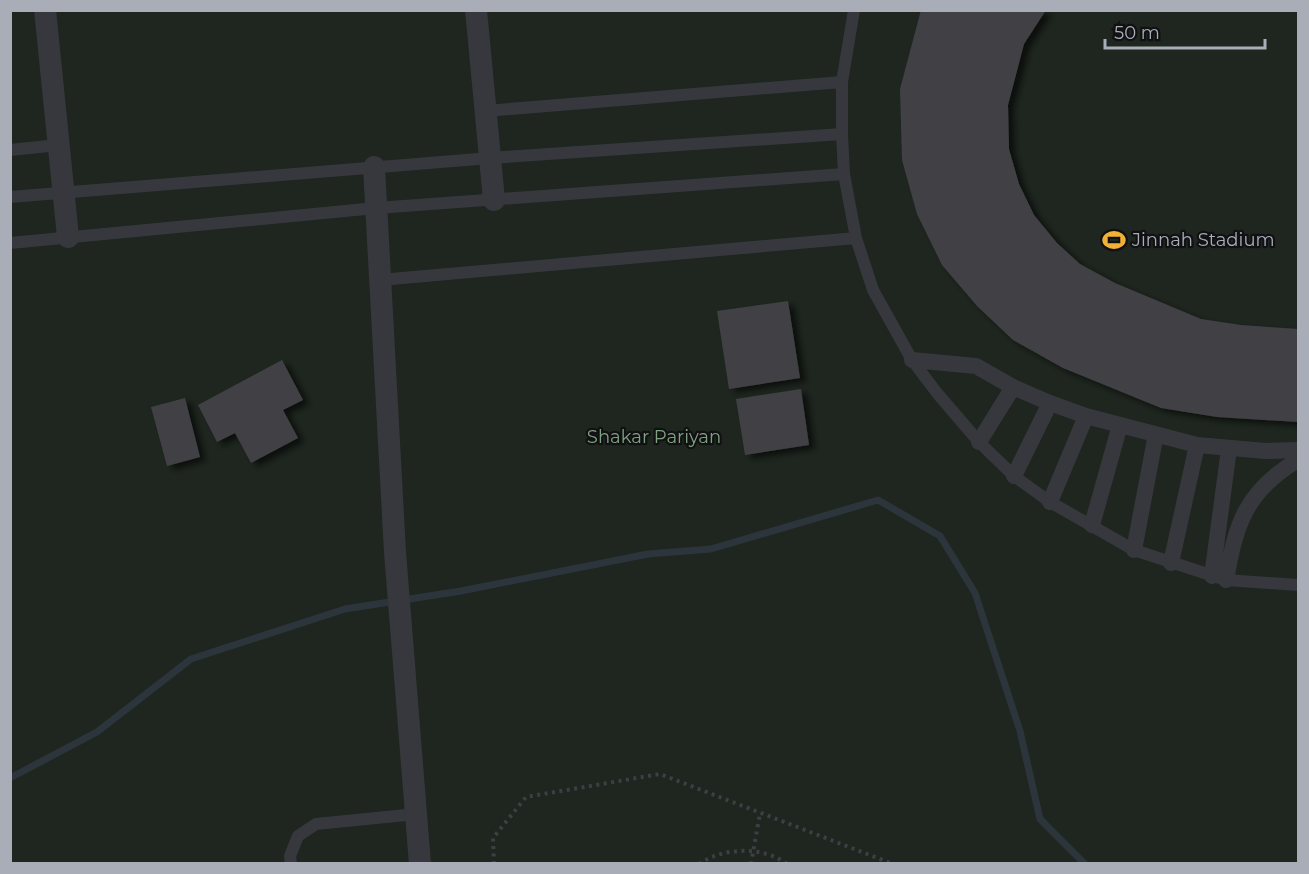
<svg xmlns="http://www.w3.org/2000/svg" width="1309" height="874" font-family="Montserrat,sans-serif">
  <defs>
    <filter id="shadow"><feDropShadow dx="6" dy="4" stdDeviation="3" flood-color="#0009"/></filter>
  </defs>
  <rect width="100%" height="100%" fill="#161618"/>
  <path fill="#1e261f" d="M10 11H1298V863H11Z"/>
  <g fill="none" stroke-linecap="round" stroke-linejoin="round">
    <path stroke="#2c353c" stroke-width="7" d="M10 778 97 732 191 659 345 609 461 591 648 554 711 549 878 500 940 536 975 593 1020 731 1040 819 1085 864"/>
  </g>
  <path fill="#404145" filter="url(#shadow)" d="M921 10H1046L1024 44 1008 105 1009 149 1019 184 1034 215 1057 243 1080 264 1115 283 1201 319 1241 325 1298 329V422L1217 417 1161 408 1063 368 1013 340 977 306 942 265 917 214 902 160 900 89Z
    M788 301 800 378 729 389 717 311Z
    M282 360 303 400 283 410 298 438 251 463 235 433 217 442 198 405Z
    M801 389 809 445 745 455 736 399Z
    M185 398 200 457 167 466 151 407Z"/>
  <g fill="none" stroke-linecap="round" stroke-linejoin="round">
    <path stroke="#3d3f44" stroke-width="4" stroke-dasharray="3 4.5" stroke-linecap="butt" d="M494 864 493 838 526 797 660 774 893 864
      M699 864C723 847 763 846 787 864
      M751 864 760 813"/>
    <path stroke="#37383d" stroke-width="12" d="M854 10 842 82V134L844 174 856 238 873 290 912 360 937 393 979 442 1014 476 1050 502 1134 550 1226 580 1298 585
      M485 111 842 82
      M10 150 58 145
      M10 197 490 158 842 134
      M10 243 376 208 844 174
      M380 280 856 238
      M291 864 290 856 298 836 316 824 416 814"/>
    <path stroke="#37383d" stroke-width="16" d="M912 360 976 366 1013 387 1050 403 1086 416 1197 445 1266 451 1298 450
      M979 442 1013 387
      M1014 476 1050 403
      M1050 502 1086 416
      M1092 525 1120 425
      M1134 550 1156 434
      M1171 563 1197 445
      M1212 576 1229 449
      M1226 580C1236 523 1246 491 1298 460"/>
    <path stroke="#37383d" stroke-width="22" d="M45 10 68 237
      M476 10 494 200
      M374 167 395 552 420 864"/>
  </g>
  <defs>
    <g id="stadium-bare" transform="scale(1.8)"><path d="M0-5a6.5 5 0 1 0 0 10a6.5 5 0 1 0 0-10ZM-3.5-1.8h7v3.6h-7Z" fill="#f2b134" stroke="#111113" stroke-width="2.5" paint-order="stroke"/></g>
  </defs>
  <g fill-rule="evenodd">
    <use href="#stadium-bare" x="1114" y="240"/>
  </g>
  <g text-anchor="middle" dominant-baseline="central" stroke-width="4.5" stroke-linejoin="round" paint-order="stroke">
    <g font-size="18" fill="#a8adb8" stroke="#111113" text-anchor="start">
      <text x="1132" y="240">Jinnah Stadium</text>
    </g>
    <g font-size="18" fill="#7fa381" stroke="#111113">
      <text x="654" y="437">Shakar Pariyan</text>
    </g>
  </g>
  <rect width="1309" height="874" fill="none" stroke="#a8adb8" stroke-width="24"/>
  <path d="M1105 39v9h160v-9" fill="none" stroke="#a8adb8" stroke-width="3"/>
  <text x="1114" y="39" font-size="18" fill="#a8adb8" stroke="#111113" stroke-width="4.5" paint-order="stroke">50 m</text>
</svg>
